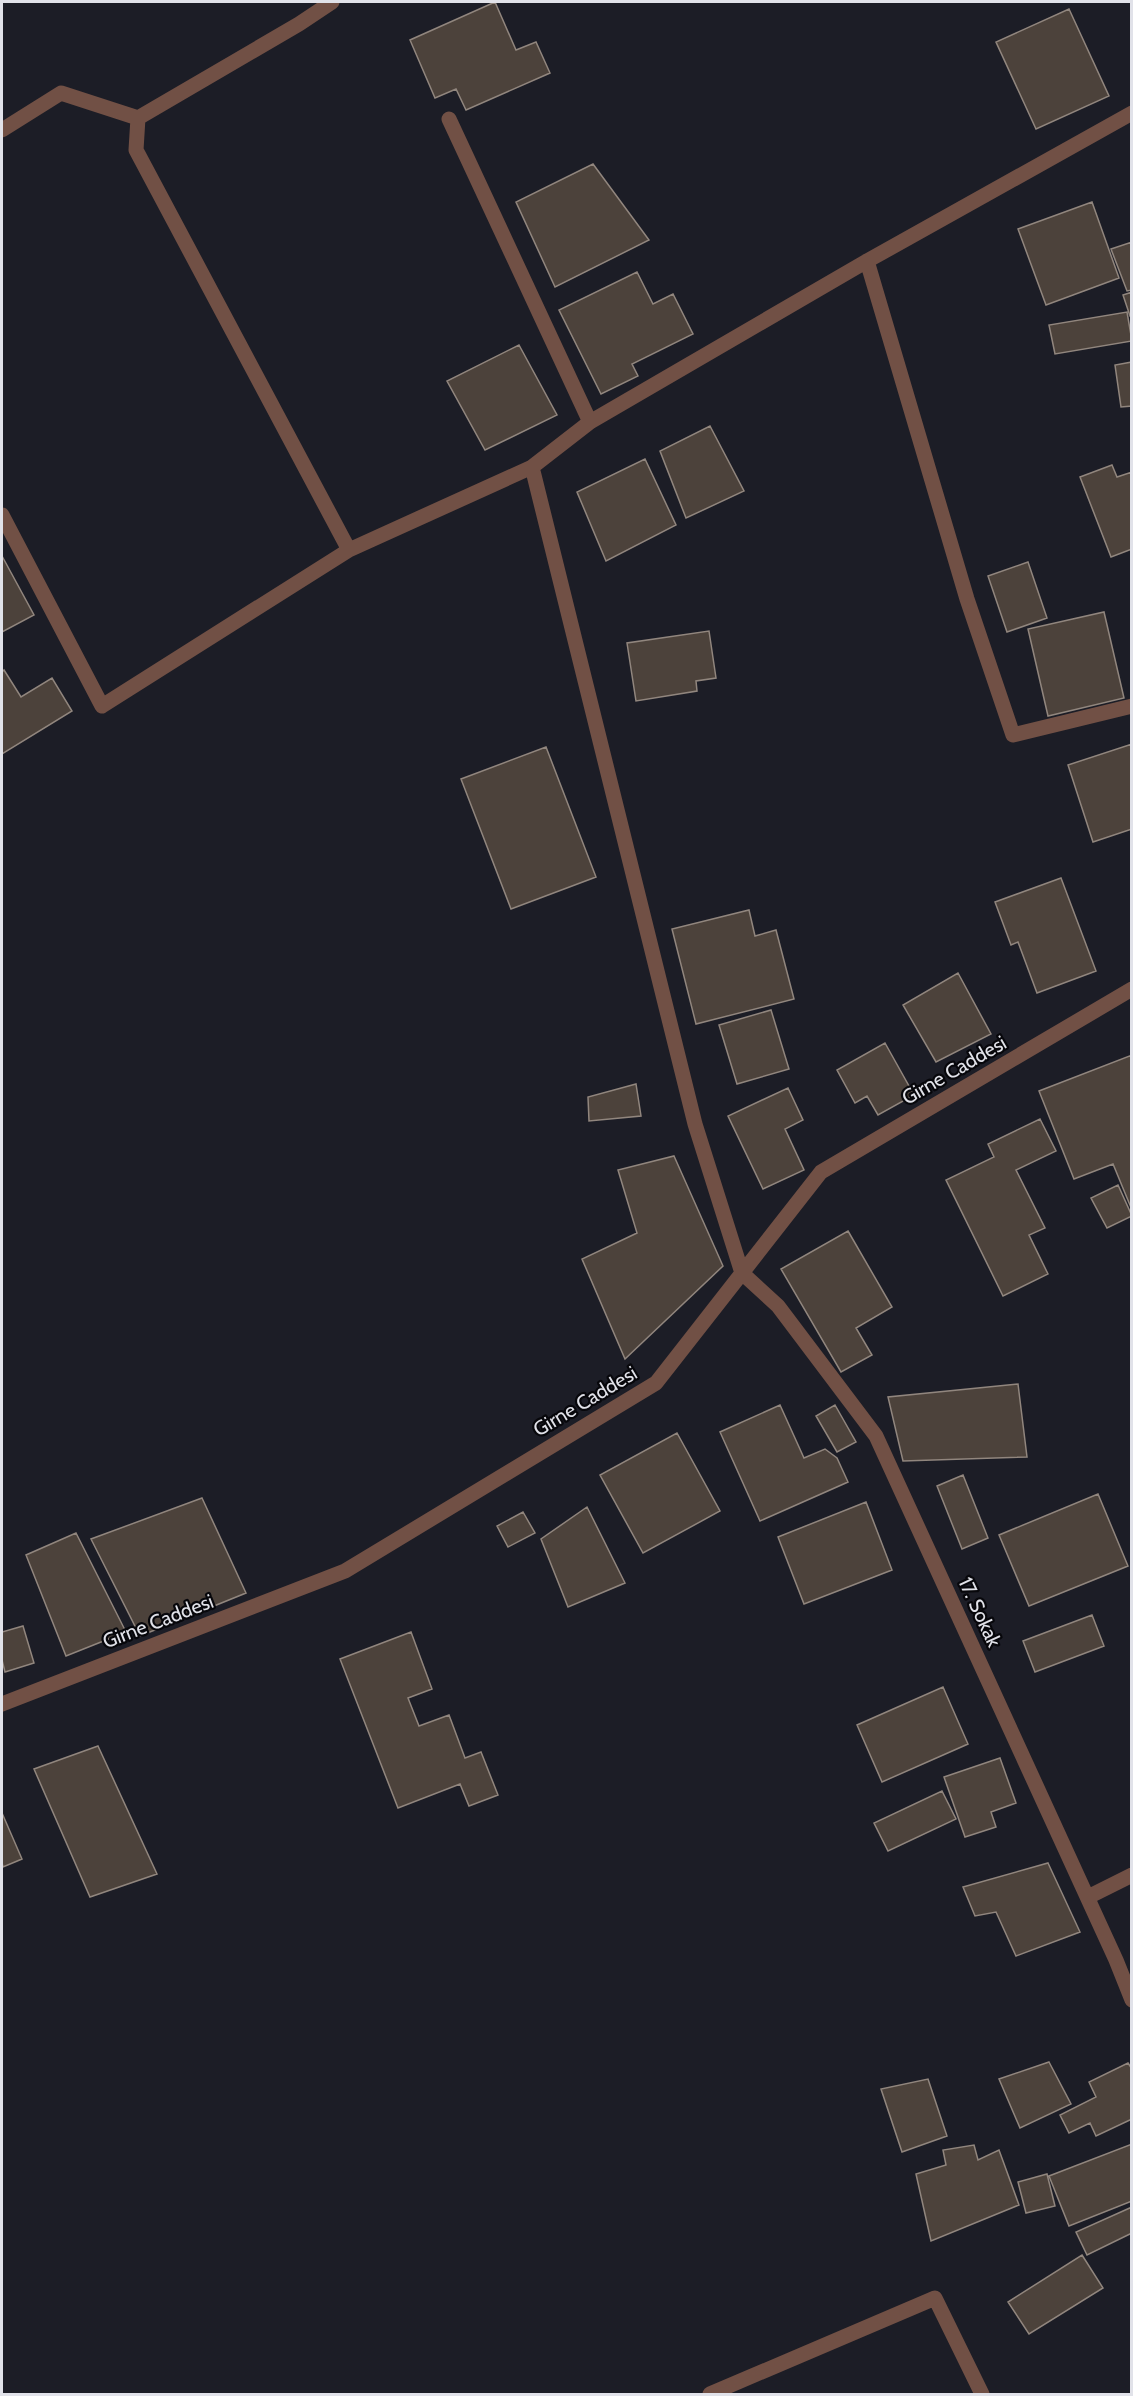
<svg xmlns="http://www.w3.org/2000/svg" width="1133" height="2396" font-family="Cabin,sans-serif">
  <rect width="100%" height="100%" fill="#1c1d26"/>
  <path fill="#4c423b" stroke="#91867e" stroke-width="1.5" d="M495 2 516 50 536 42 550 73 466 110 456 89 435 98 410 40Z
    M1069 9 1109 96 1036 129 996 42Z
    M593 164 649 240 555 287 516 202Z
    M1092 202 1119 278 1046 305 1018 229Z
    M1132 242V290L1127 291 1111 249Z
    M637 272 653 304 673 294 693 334 632 364 638 376 601 394 559 310Z
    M1132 292V315L1130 316 1123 295Z
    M1127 312 1132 341 1055 354 1049 325Z
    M519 345 557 415 485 450 447 381Z
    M1132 362V406L1121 407 1115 365Z
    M710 426 744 491 686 518 660 451Z
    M645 459 676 525 606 561 577 492Z
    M1112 465 1117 477 1132 472V549L1111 557 1080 477Z
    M2 556 34 615 2 632Z
    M1028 562 1047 618 1007 632 988 576Z
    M1104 612 1124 698 1048 716 1028 629Z
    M709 631 716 678 696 681 697 691 636 701 627 643Z
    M4 670 21 697 52 678 72 711 2 754V672Z
    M1132 744V829L1093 842 1068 765Z
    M546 747 596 877 511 909 461 779Z
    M1061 878 1096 971 1037 993 1018 942 1011 945 995 902Z
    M749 910 755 936 776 930 794 999 696 1024 672 929Z
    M958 973 991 1034 936 1062 903 1005Z
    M771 1010 789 1069 737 1084 719 1025Z
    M885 1043 914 1095 878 1115 867 1096 855 1103 837 1070Z
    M1132 1055V1210L1113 1164 1074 1179 1039 1091Z
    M636 1084 641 1116 589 1121 588 1097Z
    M788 1088 803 1120 785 1129 804 1170 763 1189 728 1116Z
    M1040 1119 1056 1151 1016 1170 1045 1228 1029 1235 1048 1274 1003 1296 946 1180 994 1157 988 1144Z
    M674 1156 723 1266 625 1359 582 1259 637 1233 618 1170Z
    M1118 1185 1132 1216 1107 1228 1091 1198Z
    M848 1231 892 1307 856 1328 872 1355 841 1372 781 1269Z
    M1018 1384 1027 1457 903 1461 888 1397Z
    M780 1405 804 1458 825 1449 837 1458 848 1482 760 1521 720 1432Z
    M835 1405 856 1442 837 1452 816 1416Z
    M677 1433 720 1511 643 1553 600 1475Z
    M963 1475 988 1538 962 1549 937 1486Z
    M1098 1494 1128 1566 1029 1606 999 1535Z
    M202 1498 246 1593 140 1636 91 1539Z
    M866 1502 892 1570 804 1604 778 1537Z
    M587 1507 625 1583 568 1607 541 1539Z
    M523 1512 535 1533 508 1547 497 1526Z
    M76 1533 126 1632 66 1656 26 1555Z
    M1092 1615 1104 1646 1035 1672 1023 1641Z
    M23 1626 34 1663 5 1672 2 1660V1632Z
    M411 1632 432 1689 408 1698 419 1726 449 1715 465 1758 481 1752 498 1795 469 1806 460 1784 398 1808 340 1659Z
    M943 1687 968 1744 882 1782 857 1725Z
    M98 1746 157 1874 90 1897 34 1769Z
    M1000 1758 1016 1803 991 1812 996 1827 965 1837 944 1777Z
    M942 1791 956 1819 888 1851 874 1823Z
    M2 1813 22 1859 3 1867 2 1863Z
    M1048 1863 1080 1932 1016 1956 996 1912 975 1916 963 1887Z
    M1049 2062 1071 2104 1020 2128 999 2079Z
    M1128 2063 1132 2069V2119L1096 2136 1090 2123 1069 2133 1060 2115 1096 2097 1089 2082Z
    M928 2079 947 2136 902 2152 881 2089Z
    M1132 2144V2201L1069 2226 1049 2176Z
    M974 2145 978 2160 999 2150 1019 2205 931 2241 916 2174 946 2165 943 2150Z
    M1047 2174 1055 2206 1026 2213 1018 2182Z
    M1132 2207V2233L1087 2255 1076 2232Z
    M1082 2255 1103 2288 1029 2334 1008 2302Z"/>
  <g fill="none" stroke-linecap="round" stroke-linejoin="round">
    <path stroke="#715045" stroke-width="15" d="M1132 113 867 261 590 422 532 467 695 1124 742 1273 778 1306 876 1436 1116 1960 1132 2000
      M138 118 136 150 349 550
      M449 119 590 422
      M2 130 61 93 138 118 299 24 332 2
      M867 261 967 599 1013 735 1132 706
      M2 515 102 706 349 550 532 467
      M2 1704 345 1571 656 1383 821 1172 1132 989
      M1088 1897 1132 1875
      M710 2394 935 2298 982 2394"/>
  </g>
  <g text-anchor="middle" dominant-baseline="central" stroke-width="4.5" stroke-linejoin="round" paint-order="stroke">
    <g font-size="20" fill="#e1e2e9" stroke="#07070b">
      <text transform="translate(954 1070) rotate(-30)">Girne Caddesi</text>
      <text transform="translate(585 1401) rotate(-31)">Girne Caddesi</text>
      <text transform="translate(980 1612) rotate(65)">17. Sokak</text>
      <text transform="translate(158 1621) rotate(-21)">Girne Caddesi</text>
    </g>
  </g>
  <rect width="1133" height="2396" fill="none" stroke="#e1e2e9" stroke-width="6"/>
</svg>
